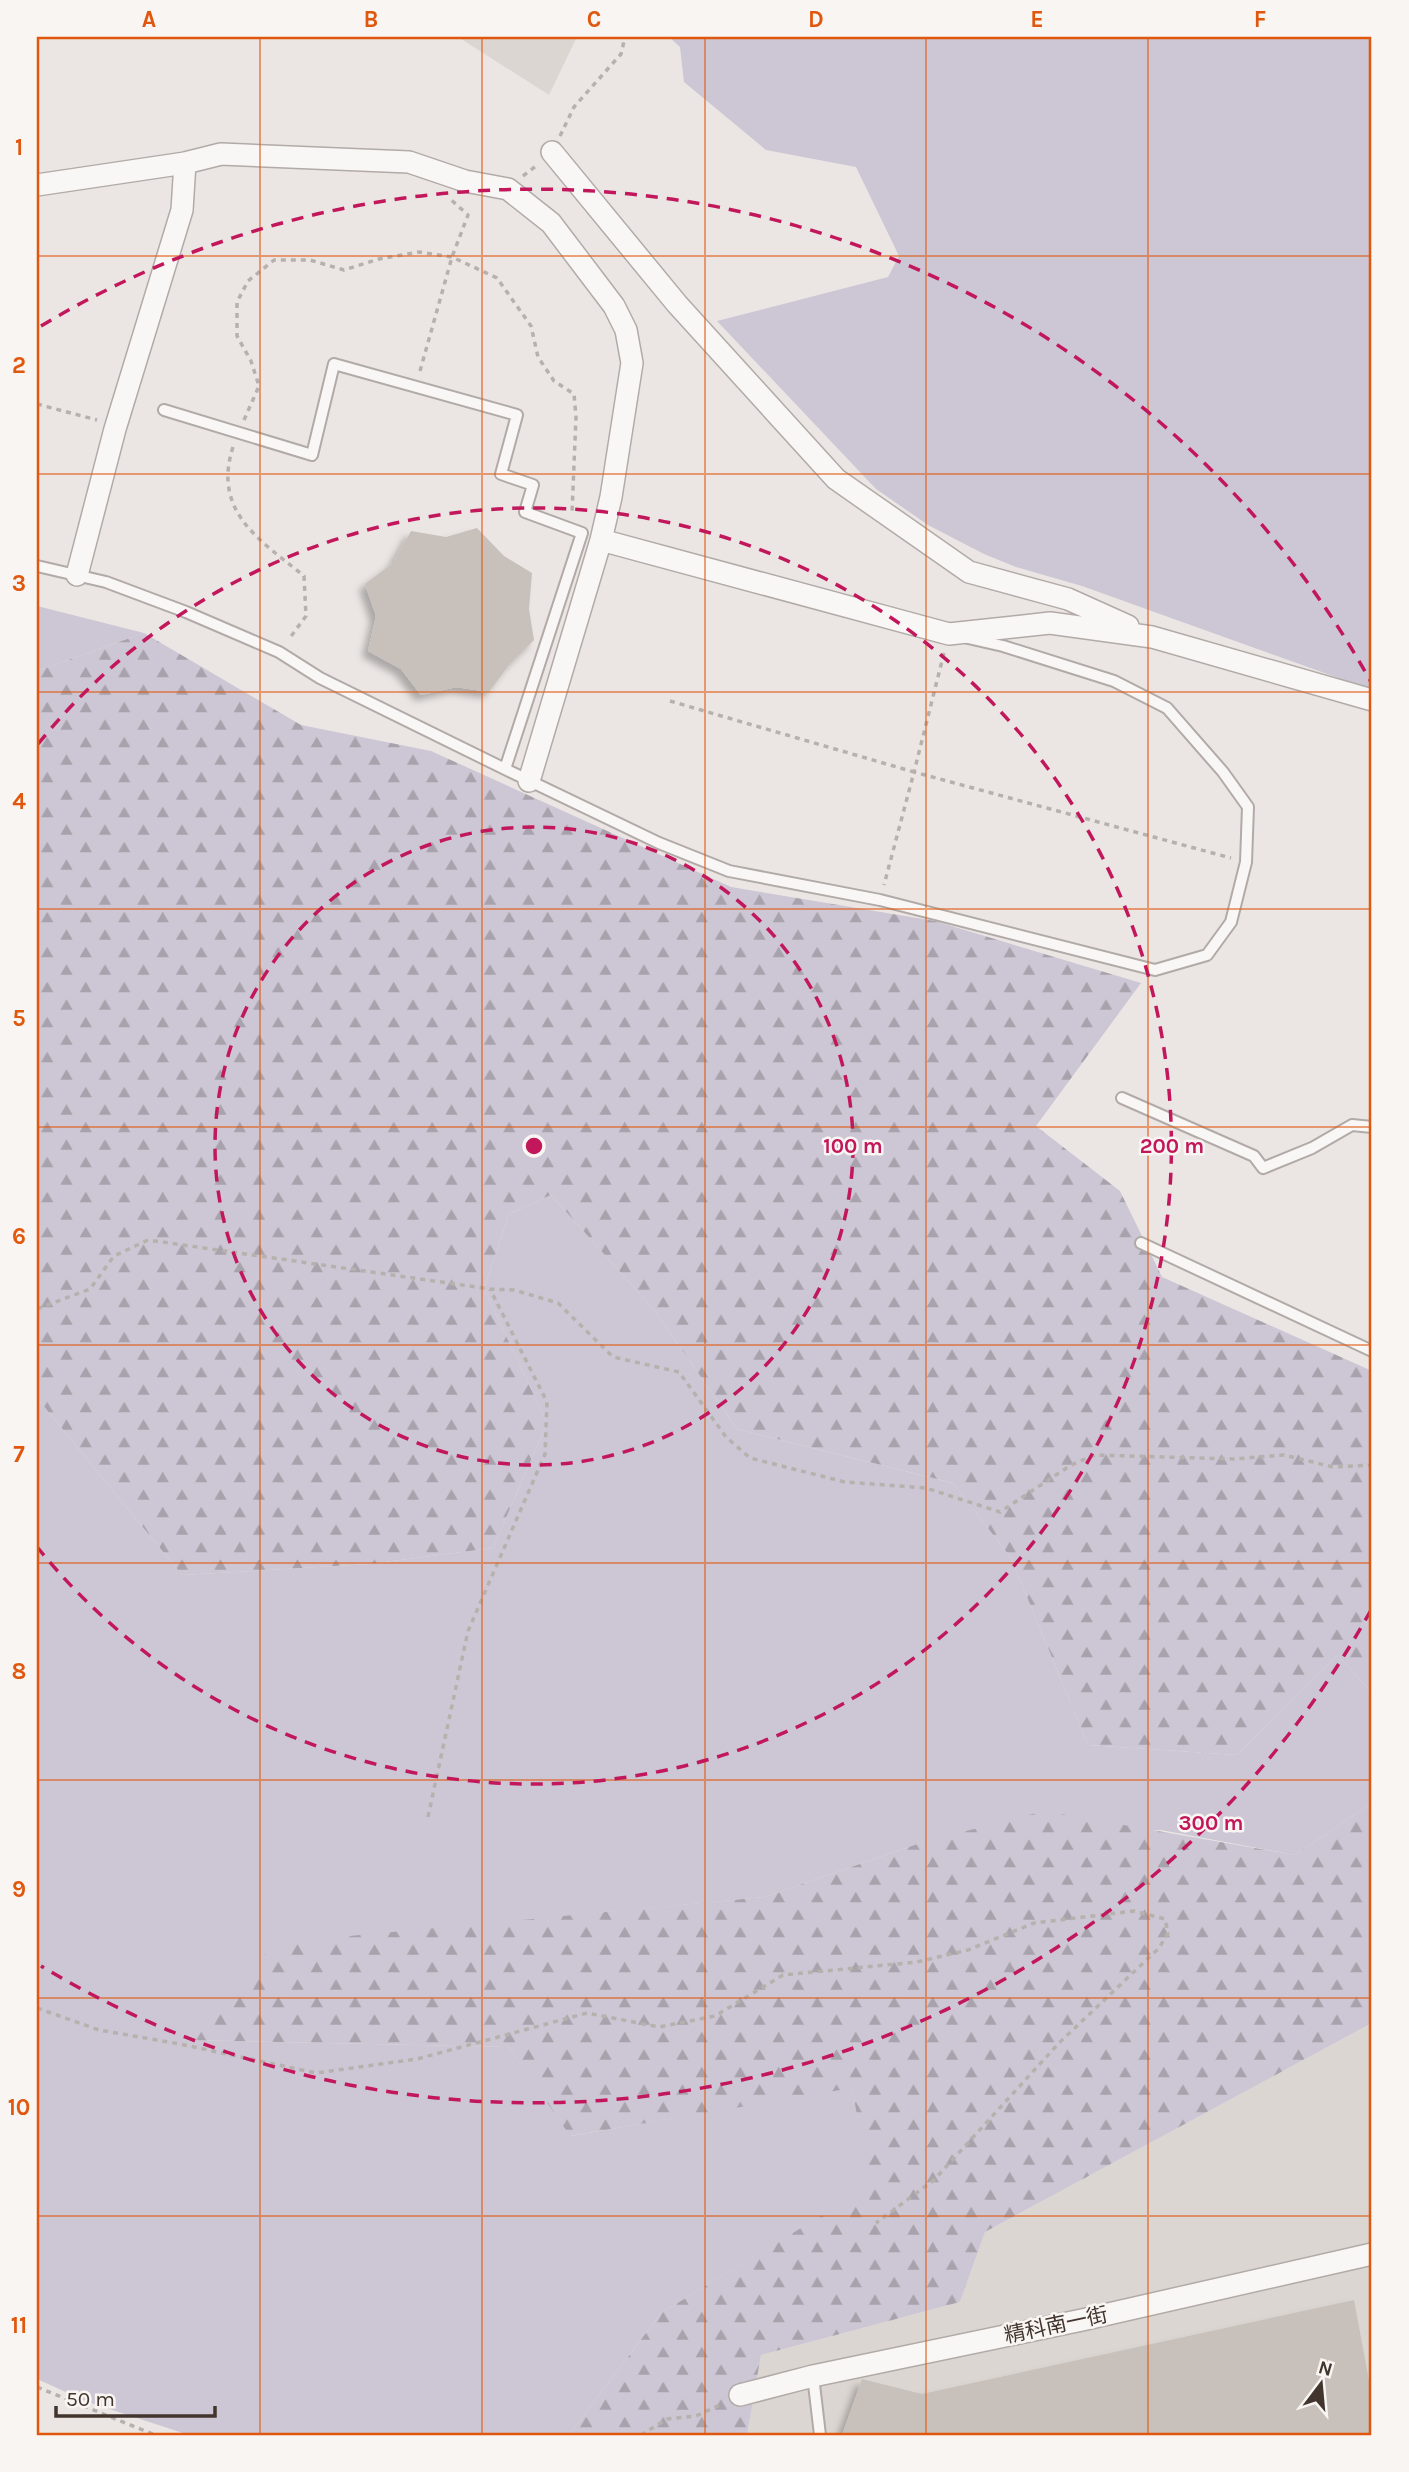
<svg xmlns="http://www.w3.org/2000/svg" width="1409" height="2472" font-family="Karla,'Noto Sans TC',sans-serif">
  <defs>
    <pattern id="forest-firs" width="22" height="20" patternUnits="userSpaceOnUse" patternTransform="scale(1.75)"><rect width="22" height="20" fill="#cdc6d4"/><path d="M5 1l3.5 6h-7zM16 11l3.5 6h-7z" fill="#a8a2ac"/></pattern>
    <filter id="shadow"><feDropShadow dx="-6" dy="6" stdDeviation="3.5" flood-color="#0004"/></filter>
  </defs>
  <rect width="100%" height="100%" fill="#ebe6e4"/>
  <path fill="#dcd6d2" d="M458 37H577L549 95Z
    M1372 2023V2435H747L761 2355 960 2302 985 2232Z"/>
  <path fill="#cdc6d4" d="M669 37H1372V690L1082 586 1016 567 984 554 928 525 876 489 717 321 888 277 899 256 856 167 766 150 684 82 680 47Z
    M37 606 144 633 37 671Z
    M551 1195 655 1311 737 1429 953 1483 1011 1558 1088 1745 1237 1755 1338 1655 1372 1693V1803L1295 1855 1161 1830 923 1842 765 1897 275 1944 187 2040 509 2047 571 2136 852 2087 871 2186 661 2313 569 2435H189L88 2402 37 2379V1398L182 1575 369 1564 493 1548 547 1423 484 1289 509 1214Z"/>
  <path fill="url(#forest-firs)" d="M144 633 301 725 431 751 731 887 935 921 1141 983 1036 1126 1120 1191 1162 1277 1372 1371V1693L1338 1655 1237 1755 1088 1745 1011 1558 953 1483 737 1429 655 1311 551 1195 509 1214 484 1289 547 1423 493 1548 369 1564 182 1575 37 1398V671Z
    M1372 1803V2023L985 2232 960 2302 761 2355 747 2435H569L661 2313 870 2186 852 2088 570 2136 509 2047 186 2040 275 1943 765 1897 923 1842 1044 1811 1295 1855Z"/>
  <path fill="#c7c0bb" filter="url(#shadow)" d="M477 528 504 556 532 573 529 609 534 640 509 665 489 692 456 687 421 695 401 669 368 651 376 616 365 584 393 563 411 531 446 537Z
    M1354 2300 1372 2397V2435H842L862 2379 922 2394Z"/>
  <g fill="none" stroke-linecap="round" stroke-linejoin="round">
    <g stroke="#b2aaa6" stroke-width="14">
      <path id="service" d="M164 410 312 455 334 364 517 415 501 474 533 485 525 512 582 533 505 769
        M37 566 106 582 186 612 279 652 320 678 505 769 659 843 729 871 880 900 1155 970 1207 955 1231 922 1246 862 1248 807 1223 772 1167 708 1114 681 1003 646 968 638
        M1122 1098 1254 1156 1263 1168 1312 1148 1352 1125 1372 1127
        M1141 1243 1372 1351
        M813 2376 820 2435"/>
    </g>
    <g stroke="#b2aaa6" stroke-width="24">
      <path id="minor" d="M552 152 677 304 836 479 969 572 1068 599 1128 626
        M37 185 185 163 221 154 409 162 465 181 508 189 551 223 614 306 626 330 632 363 611 497 601 540 529 781
        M601 540 949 634 1050 623 1152 637 1372 700
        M77 575 115 429 182 210 185 163
        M740 2395 813 2376 1082 2320 1372 2254"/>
    </g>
    <path stroke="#b7b1ae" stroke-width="3.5" stroke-dasharray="5 5" stroke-linecap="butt" d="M560 136 574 107 621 54 625 37
      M523 176 536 166
      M420 371 452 257 468 215 449 198
      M37 404 97 420
      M244 420 259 386 251 361 237 336V302L248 281 274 260H310L344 270 379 259 419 252 452 257 497 278 531 326 538 357 554 381 574 394 576 417 572 513
      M233 447C212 512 260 540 304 576L306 616 289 639
      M944 653 914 772 1231 858
      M670 701 914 772 884 885
      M37 1309 90 1289 114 1256 148 1240 490 1289 514 1290 558 1303 613 1357 679 1372 726 1437 750 1458 845 1482 926 1488 1000 1512 1071 1465 1095 1455 1234 1459 1284 1455 1333 1467 1372 1465
      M428 1817 468 1631 545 1454 547 1402 490 1289
      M37 2008 99 2030 180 2044 316 2073 417 2059 587 2013 659 2027 715 2016 783 1975 917 1962 968 1950 1034 1923 1134 1911 1165 1919 1168 1933 1159 1948 1059 2043 934 2180 876 2223
      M37 2387 155 2435
      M641 2435 667 2419 696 2416 722 2404"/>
    <use href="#service" stroke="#f9f7f6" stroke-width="10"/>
    <use href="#minor" stroke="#f9f7f6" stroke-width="21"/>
  </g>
  <path fill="none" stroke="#e0570e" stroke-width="2" stroke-opacity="0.55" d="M260 37V2435M482 37V2435M705 37V2435M926 37V2435M1148 37V2435M37 256H1372M37 474H1372M37 692H1372M37 909H1372M37 1127H1372M37 1345H1372M37 1563H1372M37 1780H1372M37 1998H1372M37 2216H1372"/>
  <g fill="none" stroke="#c2185b" stroke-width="3.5" stroke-dasharray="12 9">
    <circle cx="534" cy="1146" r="319"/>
    <path d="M38 744A638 638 0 1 1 38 1548"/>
    <path d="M1371 1610A957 957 0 0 1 41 1966M41 326A957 957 0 0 1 1371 682"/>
  </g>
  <g text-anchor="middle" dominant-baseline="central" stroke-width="5" stroke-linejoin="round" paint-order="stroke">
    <g font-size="21" fill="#42352d" stroke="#f8f5f3">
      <text transform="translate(1056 2325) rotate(-12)">精科南一街</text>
    </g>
  </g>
  <circle cx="534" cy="1146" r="10" fill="#c2185b" stroke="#f8f5f3" stroke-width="3.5"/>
  <g font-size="21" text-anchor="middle" font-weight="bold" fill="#c2185b" stroke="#f8f5f3" stroke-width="5" stroke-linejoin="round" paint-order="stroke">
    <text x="853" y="1153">100 m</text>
    <text x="1172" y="1153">200 m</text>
    <text x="1211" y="1830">300 m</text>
  </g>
  <rect width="1409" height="2472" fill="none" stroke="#f8f5f3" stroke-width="77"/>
  <g transform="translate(1321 2384) rotate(16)" stroke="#f8f5f3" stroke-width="5" paint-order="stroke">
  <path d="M0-5L12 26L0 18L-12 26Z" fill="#42352d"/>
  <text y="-10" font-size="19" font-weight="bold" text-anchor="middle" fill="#42352d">N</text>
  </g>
  <path d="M56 2406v10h159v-10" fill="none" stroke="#42352d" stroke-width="3.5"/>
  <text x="66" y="2406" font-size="21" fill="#42352d" stroke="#f8f5f3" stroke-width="5" paint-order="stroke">50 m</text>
  <rect x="38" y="38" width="1332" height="2396" fill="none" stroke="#e0570e" stroke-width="2.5"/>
  <g font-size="23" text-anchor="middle" font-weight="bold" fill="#e0570e">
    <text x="149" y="27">A</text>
    <text x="371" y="27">B</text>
    <text x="594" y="27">C</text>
    <text x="816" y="27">D</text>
    <text x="1037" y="27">E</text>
    <text x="1260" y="27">F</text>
    <text x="19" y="155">1</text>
    <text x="19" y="373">2</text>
    <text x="19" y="591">3</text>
    <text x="19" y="809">4</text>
    <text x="19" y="1026">5</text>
    <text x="19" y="1244">6</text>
    <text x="19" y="1462">7</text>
    <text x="19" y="1679">8</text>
    <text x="19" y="1897">9</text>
    <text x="19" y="2115">10</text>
    <text x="19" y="2333">11</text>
  </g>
</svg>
